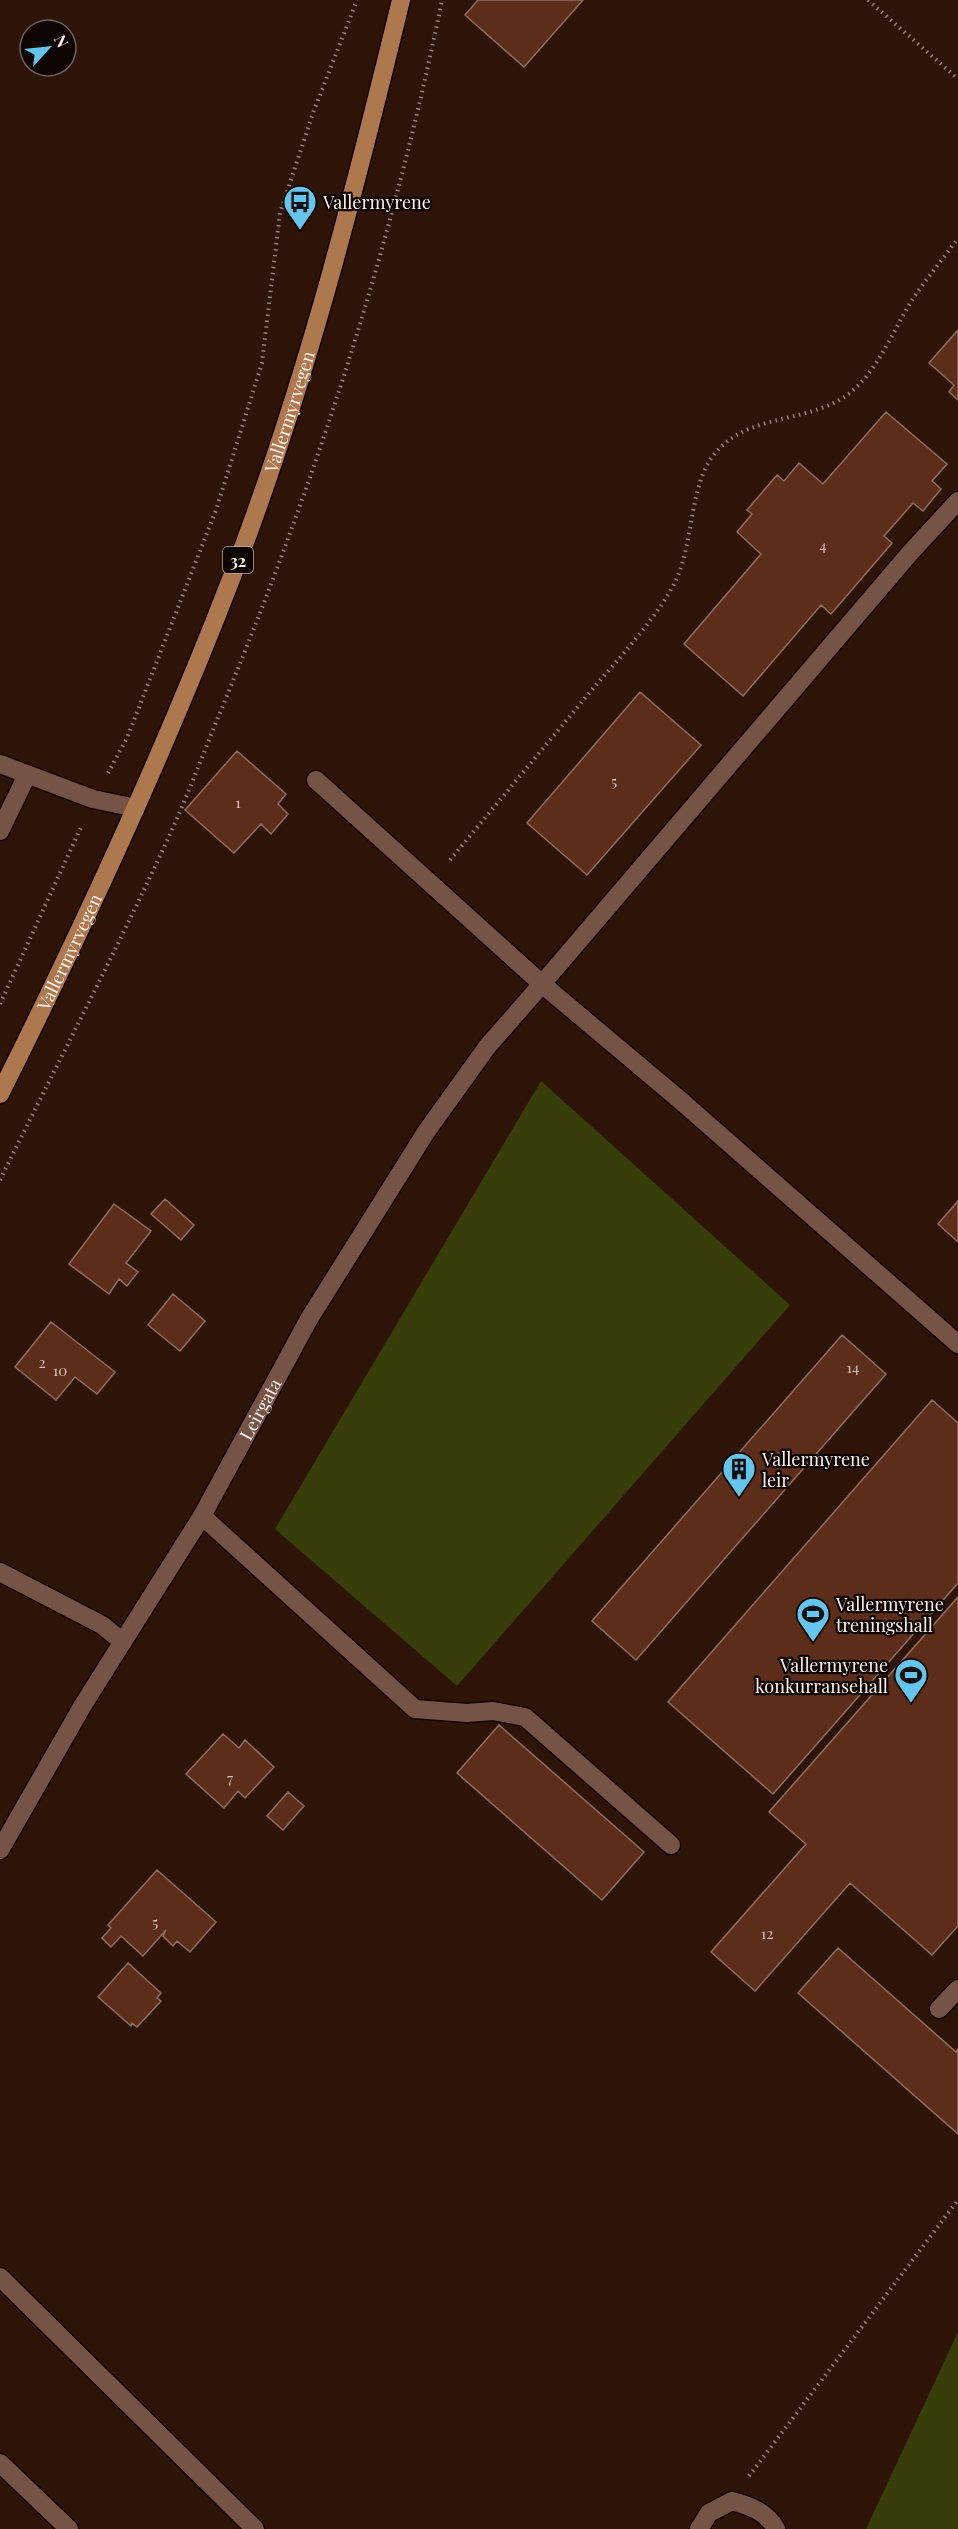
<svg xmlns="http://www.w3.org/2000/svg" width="958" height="2529" font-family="'Playfair Display',serif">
  <rect width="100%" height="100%" fill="#2e1307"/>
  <path fill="#373e09" d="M541 1081 790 1305 457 1686 275 1529Z
    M958 2332V2529H866Z"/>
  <path fill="#5c2d18" stroke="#906e5f" stroke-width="1.5" d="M478 0H583L524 67 465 15Z
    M958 330V400L949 392 954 385 929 363Z
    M886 412 947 464 932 481 941 489 923 511 913 503 884 536 892 543 831 614 821 605 743 696 684 644 761 554 737 532 752 514 747 510 777 475 784 481 799 463 823 484Z
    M640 692 701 745 587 875 527 823Z
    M237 751 286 794 278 804 288 814 271 834 261 824 234 853 185 810Z
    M165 1199 194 1225 181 1240 151 1214Z
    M958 1201V1242L938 1224Z
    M114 1204 151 1231 126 1263 138 1272 127 1286 119 1279 109 1294 69 1264Z
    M173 1294 205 1321 180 1351 148 1325Z
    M51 1322 115 1372 97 1394 75 1377 56 1400 15 1367Z
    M842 1335 886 1374 636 1660 592 1621Z
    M932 1400 958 1423V1583L773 1794 668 1702Z
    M958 1597V1926L932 1955 850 1883 755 1991 711 1952 806 1844 769 1812Z
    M499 1725 644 1852 602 1900 457 1773Z
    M223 1734 239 1748 245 1740 274 1767 245 1798 238 1791 224 1808 186 1774Z
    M288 1792 304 1806 283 1830 267 1816Z
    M157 1870 216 1922 190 1952 177 1941 173 1946 163 1936 166 1930 143 1956 121 1936 111 1947 102 1938 111 1928 108 1925Z
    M838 1948 956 2052 958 2049V2134L798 1993Z
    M128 1963 161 1993 157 1998 161 2001 137 2027 132 2023 131 2026 98 1997Z"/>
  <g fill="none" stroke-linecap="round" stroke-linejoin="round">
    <g stroke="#150100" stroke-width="21">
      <path id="service" d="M0 764 93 799 136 808
        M316 780 542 984 680 1100 958 1344
        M0 831 27 775
        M542 984 910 553 958 501
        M202 1516 415 1709 467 1713 493 1711 525 1717 671 1845
        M939 2009 958 1989
        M0 2277 255 2529
        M0 2463 69 2529
        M699 2529 709 2513 732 2501C750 2506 767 2512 776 2529"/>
    </g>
    <g stroke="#150100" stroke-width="21">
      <g id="minor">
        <path d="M0 1572 102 1625 123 1642"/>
        <path id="s1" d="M0 1850 83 1705 202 1516 309 1319 426 1132 487 1047 542 984"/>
      </g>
    </g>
    <g stroke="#150100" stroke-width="21">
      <g id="primary">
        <path id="s2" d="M0 1094C85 924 165 751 233 574 305 387 354 194 401 0"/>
      </g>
    </g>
    <path stroke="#958279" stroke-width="4" stroke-dasharray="1.5 4.5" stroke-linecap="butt" d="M868 0 958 79
      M108 773 127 738 216 510 262 363 280 213 313 113 357 0
      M450 860C498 802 547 744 595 686 621 656 661 613 677 578 693 541 690 488 712 457 744 414 799 424 841 399 875 379 892 332 912 300 926 279 943 259 958 238
      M0 1004 82 825
      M0 1180C57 1064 117 950 171 832 190 790 206 746 224 703 318 475 393 242 442 0
      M749 2476 958 2200"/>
    <use href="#service" stroke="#755446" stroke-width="18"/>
    <use href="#minor" stroke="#755446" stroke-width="18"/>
    <use href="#primary" stroke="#ae784e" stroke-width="18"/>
  </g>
  <defs>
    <g id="bus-pin" transform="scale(1.725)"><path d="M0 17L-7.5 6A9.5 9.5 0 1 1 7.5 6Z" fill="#64c5ee" stroke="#0e0402"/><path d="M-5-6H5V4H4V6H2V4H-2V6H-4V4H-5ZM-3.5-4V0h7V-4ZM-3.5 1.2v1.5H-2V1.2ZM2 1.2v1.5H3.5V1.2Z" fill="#111"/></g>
    <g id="building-pin" transform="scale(1.725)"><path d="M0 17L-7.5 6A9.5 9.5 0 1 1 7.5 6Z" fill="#64c5ee" stroke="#0e0402"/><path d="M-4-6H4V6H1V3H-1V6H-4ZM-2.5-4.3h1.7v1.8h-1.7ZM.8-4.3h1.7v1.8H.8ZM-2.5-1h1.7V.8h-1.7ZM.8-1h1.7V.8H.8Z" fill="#111"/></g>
    <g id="stadium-pin" transform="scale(1.725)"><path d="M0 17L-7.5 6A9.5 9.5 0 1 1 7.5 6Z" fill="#64c5ee" stroke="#0e0402"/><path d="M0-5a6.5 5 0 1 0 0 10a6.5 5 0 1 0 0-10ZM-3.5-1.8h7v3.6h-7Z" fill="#111"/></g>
  </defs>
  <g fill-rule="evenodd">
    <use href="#bus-pin" x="300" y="202"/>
    <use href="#building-pin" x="739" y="1469"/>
    <use href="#stadium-pin" x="813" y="1614"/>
    <use href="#stadium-pin" x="911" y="1675"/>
  </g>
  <g text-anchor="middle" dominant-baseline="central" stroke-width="4.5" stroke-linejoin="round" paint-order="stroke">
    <g font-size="15" fill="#d5c0b7">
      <text x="823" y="545">4</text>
      <text x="614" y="781">5</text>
      <text x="238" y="802">1</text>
      <text x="42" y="1362">2</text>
      <text x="853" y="1367">14</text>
      <text x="60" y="1370">10</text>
      <text x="230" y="1778">7</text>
      <text x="155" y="1922">5</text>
      <text x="767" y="1933">12</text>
    </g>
    <rect fill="#0e0402" stroke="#b5aaa6" stroke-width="1.5" x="223" y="547" width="30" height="26" rx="4.5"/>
    <g font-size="16" font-weight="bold" fill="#fdf1ec">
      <text x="238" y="560">32</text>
    </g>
    <g font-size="18" fill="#fdf1ec" stroke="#0e0402" text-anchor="start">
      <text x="323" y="202">Vallermyrene</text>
      <text x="762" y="1459">Vallermyrene<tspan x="762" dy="21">leir</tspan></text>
      <text x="836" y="1604">Vallermyrene<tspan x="836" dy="21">treningshall</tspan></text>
      <text x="888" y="1665" text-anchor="end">Vallermyrene<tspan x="888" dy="21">konkurransehall</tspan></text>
    </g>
    <g font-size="18" fill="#fdf1ec" stroke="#0e0402">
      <text stroke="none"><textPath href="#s2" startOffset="742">Vallermyrvegen</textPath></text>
      <text stroke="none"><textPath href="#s2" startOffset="158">Vallermyrvegen</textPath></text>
      <text stroke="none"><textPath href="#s1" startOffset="512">Leirgata</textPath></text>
    </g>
  </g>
  <g transform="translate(48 48) rotate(63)"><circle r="28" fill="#0e0402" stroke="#6e6360" stroke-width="1.5"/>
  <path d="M0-4.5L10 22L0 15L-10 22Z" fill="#64c5ee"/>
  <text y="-9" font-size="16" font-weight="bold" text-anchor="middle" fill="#fdf1ec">N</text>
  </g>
</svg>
